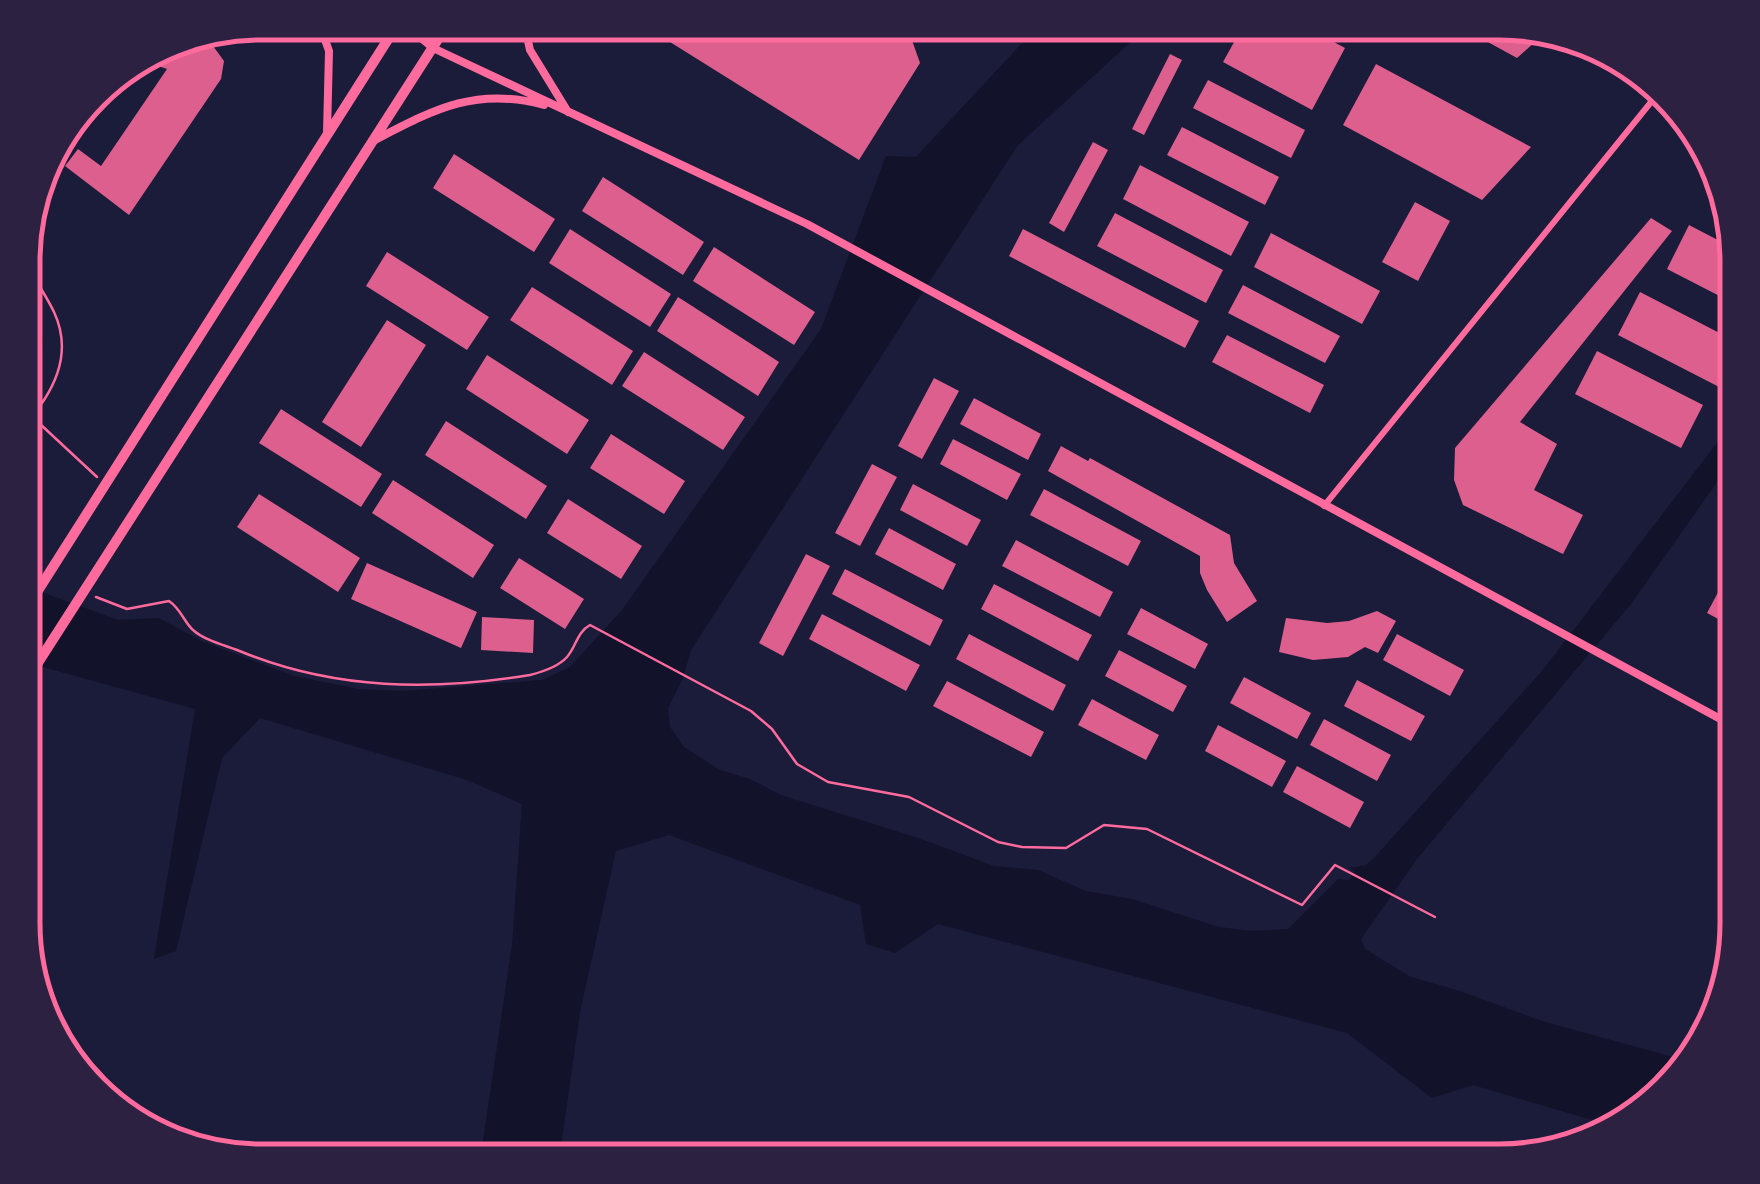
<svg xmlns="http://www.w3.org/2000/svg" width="1760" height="1184" font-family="'Varela Round',sans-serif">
  <rect width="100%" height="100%" fill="#1b1b3a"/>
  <path fill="#12122b" d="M1148 26 1018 145 691 650 683 678 668 708 670 727 684 747 720 770 750 779 781 795 921 839 994 866 1038 870 1086 891 1132 899 1219 927 1251 931 1288 929 1338 879 1349 880 1355 872 1349 868 1366 865 1374 858 1542 671 1737 417V454L1631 604 1417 859 1361 939 1365 949 1411 977 1460 991 1542 1021 1691 1062 1689 1068 1616 1127 1473 1085 1432 1098 1347 1033 938 924 895 953 866 944 860 905 669 835 616 851 580 1012 559 1161H480L512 945 522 804 467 780 260 718 222 758 176 951 154 959 195 709 25 662V586L118 620 159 618 201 641 294 676 359 689 403 691 542 680 570 667 622 610 821 329 886 156 916 157 1037 27Z
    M44 173C53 191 50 212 29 217Z
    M25 299C52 330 45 360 25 394Z"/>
  <path fill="#dd5f8e" d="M1514 23 1544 34 1517 58 1455 24Z
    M1302 25 1345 48 1312 110 1223 62 1243 26Z
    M908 29 920 63 859 160 670 42 678 31Z
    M184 35H205L224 61 221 79 129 215 65 166 78 149 101 166 167 69 141 60Z
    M1170 54 1182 60 1144 135 1132 129Z
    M1376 64 1531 147 1482 200 1343 125Z
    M1208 80 1305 130 1291 158 1193 108Z
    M1182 127 1279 177 1265 205 1167 155Z
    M1093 142 1108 150 1064 232 1049 223Z
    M454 154 555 219 534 252 433 188Z
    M1140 165 1249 222 1231 256 1123 199Z
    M603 177 704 242 683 275 582 211Z
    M1415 202 1450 221 1418 281 1382 262Z
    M1115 213 1223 270 1206 303 1097 246Z
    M1651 218 1672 231 1520 422 1557 444 1534 490 1583 515 1563 554 1463 505 1454 480 1455 448Z
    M1689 225 1737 250V305L1667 269Z
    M570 229 671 294 650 327 549 263Z
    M1023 229 1199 321 1185 348 1009 256Z
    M1271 233 1380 291 1362 324 1254 267Z
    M714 247 815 312 794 345 693 281Z
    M387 252 489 317 467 350 366 286Z
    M1243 285 1340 336 1325 363 1228 313Z
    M532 287 633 351 612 385 510 320Z
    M1640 292 1737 342V362L1723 389 1618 335Z
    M678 297 779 362 758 396 657 331Z
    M387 320 426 345 361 447 322 422Z
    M1227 335 1324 385 1310 413 1212 362Z
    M1597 351 1703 405 1681 448 1575 394Z
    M644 352 745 417 723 450 622 386Z
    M487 355 589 420 567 454 466 389Z
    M934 378 959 391 922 459 898 446Z
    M974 398 1041 434 1028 460 960 424Z
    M281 409 382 474 361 507 259 443Z
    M446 421 547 486 526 519 425 455Z
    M611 434 685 481 664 514 590 468Z
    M953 439 1021 474 1007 500 940 464Z
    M1061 446 1088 461 1090 458 1230 535 1234 563 1257 601 1227 622 1207 590 1200 573V556L1048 471Z
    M872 464 897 477 860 546 835 533Z
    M393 480 494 545 473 578 372 513Z
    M913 484 981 520 967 546 900 510Z
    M1044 489 1141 541 1128 566 1030 515Z
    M259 494 360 558 338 592 237 527Z
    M568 499 642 546 621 579 547 533Z
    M889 528 956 564 943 590 875 554Z
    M1016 540 1113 592 1100 617 1002 566Z
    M806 554 830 566 783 656 759 643Z
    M519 558 584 599 565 629 500 588Z
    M367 563 477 612 461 648 351 599Z
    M845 569 943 620 930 646 832 594Z
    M994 584 1092 635 1078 661 981 609Z
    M1722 585 1737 593V629L1707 613Z
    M1141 608 1208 644 1195 669 1127 634Z
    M1377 611 1396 621 1378 653 1365 647 1348 657 1313 660 1279 652 1286 618 1327 623 1349 621Z
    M822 614 920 665 906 691 809 639Z
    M482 617 534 620 533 653 481 650Z
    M969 634 1066 685 1053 711 956 659Z
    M1397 634 1464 670 1450 696 1383 660Z
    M1119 650 1187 686 1173 712 1105 676Z
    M1244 677 1311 713 1297 739 1230 703Z
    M1357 680 1425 716 1411 741 1344 706Z
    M947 681 1044 732 1031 757 933 706Z
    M1092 699 1159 735 1146 760 1078 725Z
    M1324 719 1391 755 1377 781 1310 745Z
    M1218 725 1286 761 1272 787 1205 751Z
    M1297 766 1364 802 1350 828 1283 792Z"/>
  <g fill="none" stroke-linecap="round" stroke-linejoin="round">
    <path stroke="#ff6b9d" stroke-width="2.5" d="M25 410 97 477
      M25 425C53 393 74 355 54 312 45 293 32 277 25 257
      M96 597 127 609 169 601C181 609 184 622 193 630 205 641 228 646 242 652 335 690 432 691 530 675 542 672 558 667 567 657 576 647 577 632 590 625L751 711 772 729 797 764 828 782 909 797 998 842 1022 847 1066 848 1104 825 1147 829 1302 905 1335 865 1435 917"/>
    <path stroke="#ff6b9d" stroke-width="6" d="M1324 506 1660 91"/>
    <path stroke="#ff6b9d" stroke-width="8" d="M526 32 530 50 568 112
      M415 33 433 48 807 224 1737 728
      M323 34 329 51 327 133
      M373 141C433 110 475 86 544 105"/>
    <path stroke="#ff6b9d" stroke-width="10" d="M25 611 392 33
      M25 683 442 33"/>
  </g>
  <path d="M0 0H1760V1184H0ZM261 40H1499A221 221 0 0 1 1720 261V923A221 221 0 0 1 1499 1144H261A221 221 0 0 1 40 923V261A221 221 0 0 1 261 40Z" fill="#2d2142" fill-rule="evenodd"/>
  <path fill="none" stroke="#ff6b9d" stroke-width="5" d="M261 40H1499A221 221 0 0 1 1720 261V923A221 221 0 0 1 1499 1144H261A221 221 0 0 1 40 923V261A221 221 0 0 1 261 40Z"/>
</svg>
